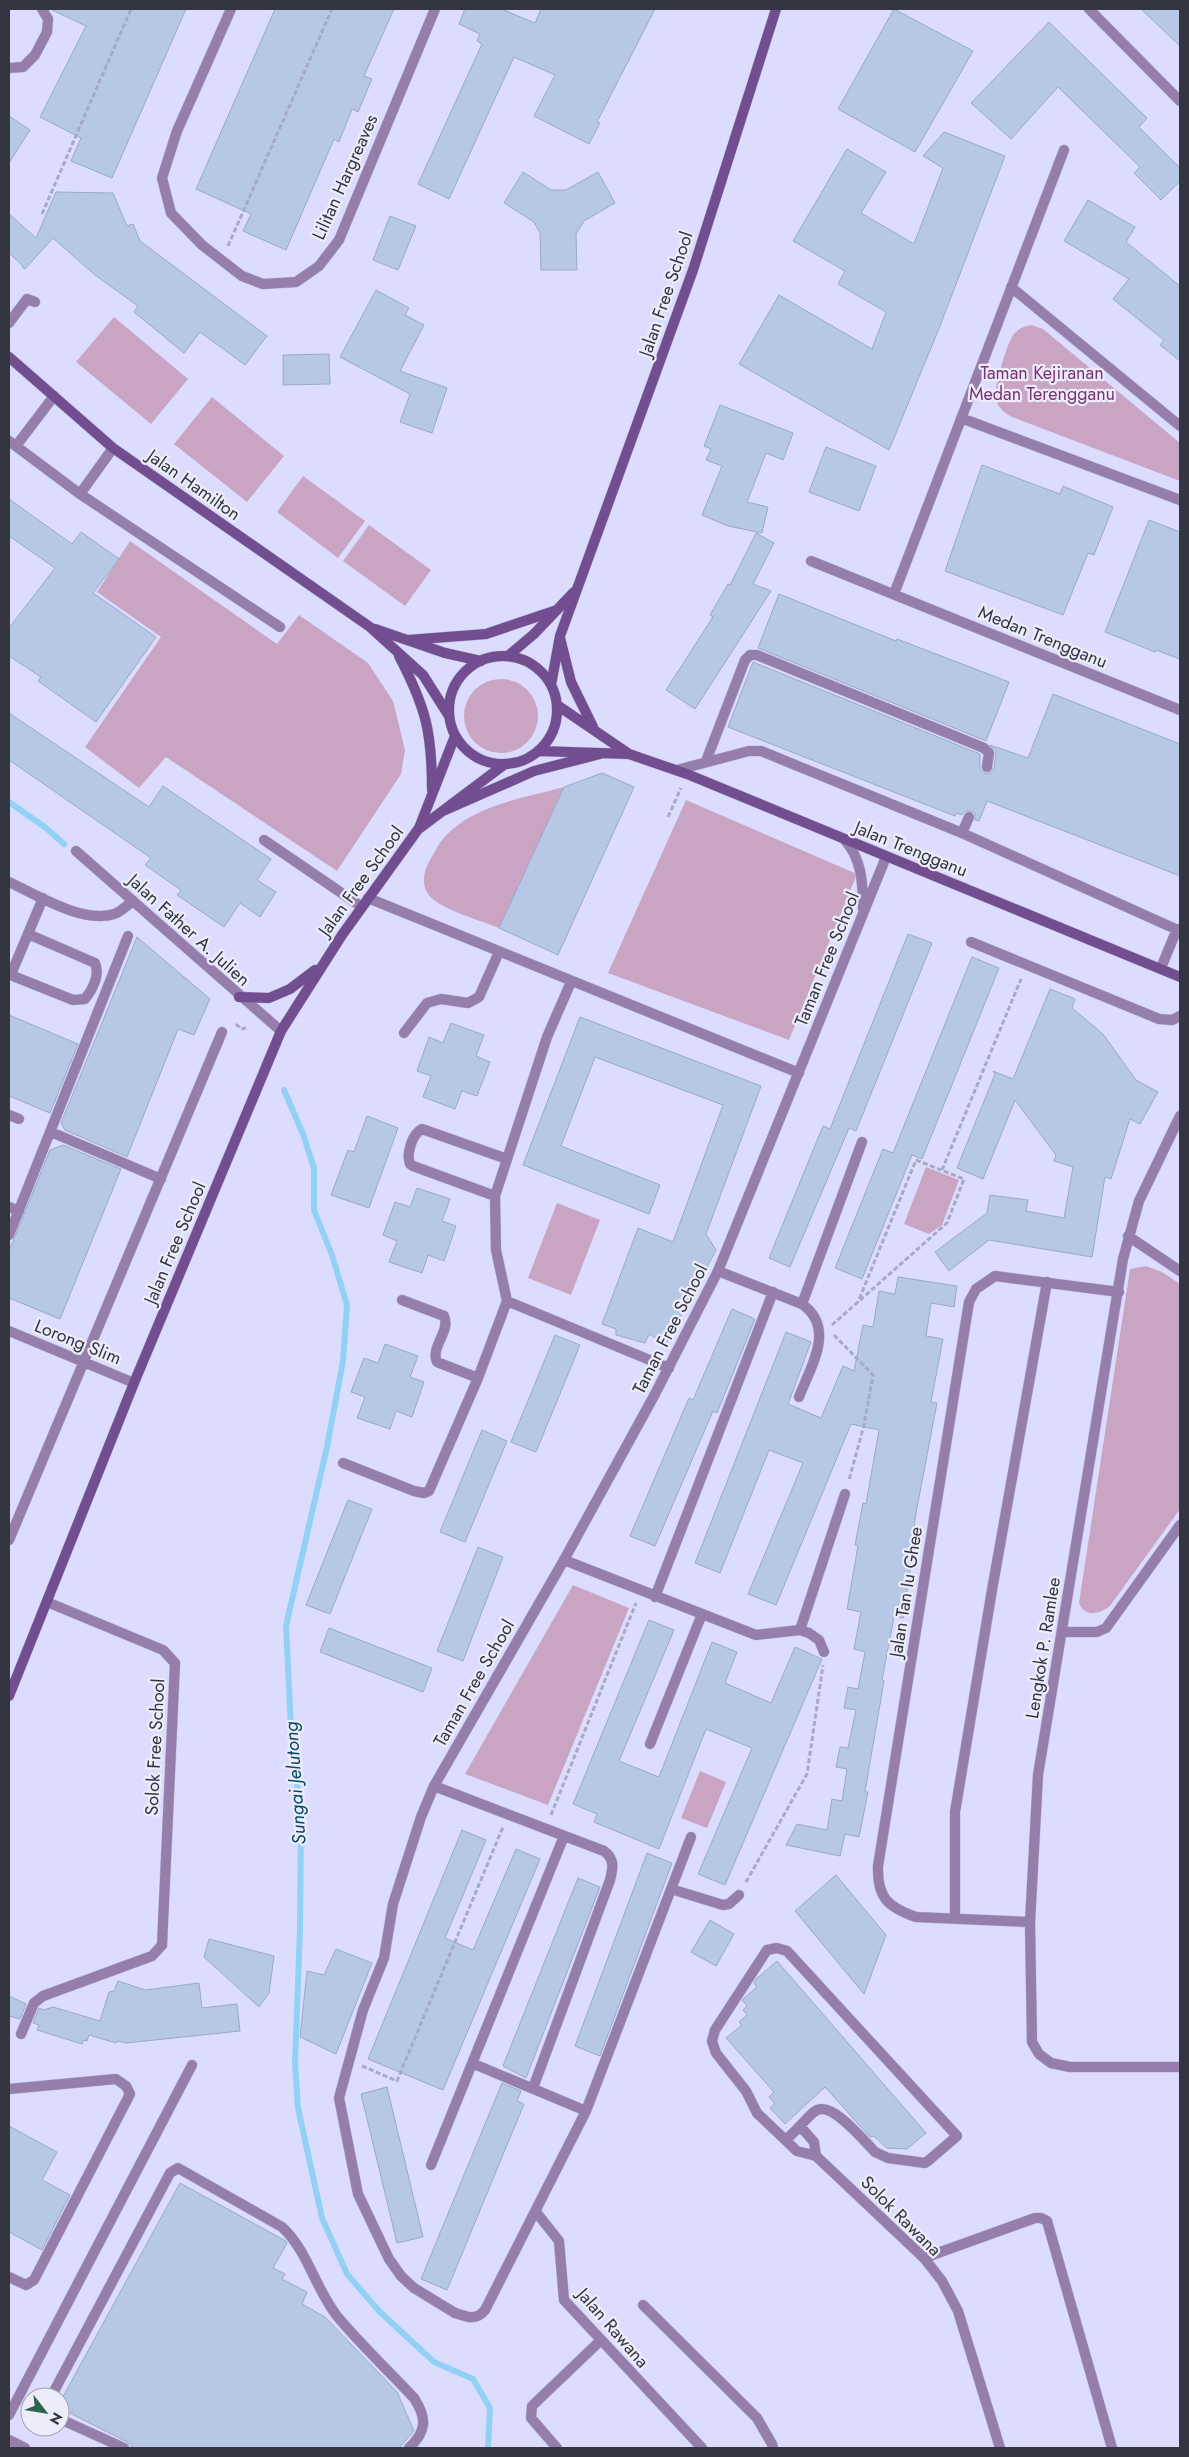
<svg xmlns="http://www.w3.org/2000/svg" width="1189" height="2457" font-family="Jost,sans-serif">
  <rect width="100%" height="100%" fill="#dcddfe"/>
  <path fill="#caa4c3" d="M114 317 188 379 151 424 76 362Z
    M1031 325 1043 329 1180 443V481L1012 417C1005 413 999 409 996 400 993 390 1007 342 1014 334 1019 328 1024 327 1031 325Z
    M212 397 284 456 247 502 174 444Z
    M303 476 365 521 338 558 277 512Z
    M369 525 431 570 405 606 343 561Z
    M130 541 277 644 299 615 368 663 393 701 405 750 401 774 337 871 166 757 139 788 85 747 161 637 97 592Z
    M464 716a37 37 0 1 1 74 0a37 37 0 1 1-74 0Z
    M564 787 499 928C482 921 438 909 428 894 420 882 425 869 431 858 435 852 438 844 443 839 472 805 524 798 564 787Z
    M686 800 857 874 789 1040 608 973Z
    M926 1167 959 1180 942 1225 929 1234 904 1224Z
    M557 1203 600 1220 571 1295 528 1278Z
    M1146 1266 1162 1272 1180 1284V1509L1110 1606C1100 1614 1085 1618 1079 1603L1130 1269Z
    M573 1585 629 1608 548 1805 465 1774Z
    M700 1771 726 1782 707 1828 681 1818Z"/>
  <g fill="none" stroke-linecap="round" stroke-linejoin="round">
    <path stroke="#92d1f5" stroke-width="6" d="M9 802 46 828 64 844
      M284 1090 303 1134 314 1168V1210L332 1255 347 1305 343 1361 327 1447 286 1626 291 1729 301 1819 300 1929 295 2063 298 2108 322 2218 347 2274 380 2312 434 2362 473 2379 490 2408 488 2448"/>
  </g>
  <path fill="#b6c8e5" stroke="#98aac6" d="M50 9H186L112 178 71 161 81 138 40 117 86 26Z
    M275 9H394L364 76 372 79 358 112 352 109 339 142 334 139 286 250 243 231 251 214 196 189Z
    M465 9H501L535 23 541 9H655L597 122 600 123 589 144 534 116 555 75 514 57 449 199 418 184 482 44 477 41 480 34 459 24Z
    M894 9 973 51 915 152 838 109Z
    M1141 9H1180V46Z
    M1049 22 1147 118 1139 127 1180 168V181L1161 200 1134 173 1140 167 1058 87 1011 139 971 103Z
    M9 116 30 130 9 163Z
    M944 132 1005 156 940 326 889 450 739 364 779 295 872 349 886 312 838 284 845 271 793 241 847 149 886 172 861 213 914 244 943 168 923 156Z
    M523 172 551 190H566L598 172 615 203 584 221 576 234 577 270H541L540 233 534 222 504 203Z
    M56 192 113 193 127 226 133 224 140 241 267 336 245 365 200 332 184 353 134 312 138 306 95 275 53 238 25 269 22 267 23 266 9 253V214L36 238Z
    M1088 200 1135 227 1126 242 1180 286V361L1160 345 1164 340 1113 299 1129 279 1064 241Z
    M390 216 416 226 398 270 373 260Z
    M376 290 409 308 405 315 424 325 400 371 447 388 432 433 400 422 410 394 340 357Z
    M329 354 330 384 283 385V355Z
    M720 405 793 433 783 460 766 453 747 502 768 507 762 533 728 526 702 515 722 466 706 460 711 449 704 446Z
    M826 447 876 466 859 511 809 492Z
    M982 465 1060 494 1063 486 1113 507 1094 555 1088 553 1063 615 945 571Z
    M9 499 72 544 81 532 119 559 93 593 156 637 96 722 38 681 41 677 9 656V628L55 568 9 536Z
    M1149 520 1180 532V659L1156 650 1155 652 1105 632Z
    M756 533 774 543 753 584 771 591 695 709 666 690 713 617 710 615 728 584 730 585Z
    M779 594 896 641 897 639 1009 682 986 741 758 648Z
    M753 662 980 754V769L986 774 990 773 994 768 996 751 990 745 1028 758 1053 694 1180 744V876L987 801 979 821 975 820V813L971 811H965L962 815 956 813 955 816 728 727Z
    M9 713 149 807 163 786 271 859 257 880 276 892 260 917 240 903 224 927 177 895 181 890 145 865 151 858 9 760Z
    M602 773 634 787 558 955 499 928 564 787Z
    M908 934 932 943 856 1131 849 1128 790 1267 769 1258 823 1126 830 1129Z
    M137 937 210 999 194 1035 178 1029 127 1157 65 1130 61 1123Z
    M972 957 999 968 922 1159 912 1155 862 1279 835 1268 883 1149 893 1153Z
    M1050 989 1075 999 1072 1008 1103 1034 1136 1080 1158 1092 1140 1124 1130 1119 1111 1179 1105 1177 1092 1257 989 1240 949 1271 935 1252 987 1213 990 1195 1028 1200 1026 1211 1064 1218 1073 1167 1054 1161 1056 1155 1015 1100 983 1179 957 1168 995 1074 993 1071 1013 1079Z
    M9 1015 78 1044 50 1113 9 1096Z
    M580 1017 761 1086 706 1234 716 1250 666 1344 649 1334 645 1343 616 1335V1329L602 1324 638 1228 673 1242 723 1105 595 1057 561 1146 660 1185 649 1214 523 1165Z
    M451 1023 484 1035 476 1056 490 1062 477 1096 462 1091 455 1109 423 1097 431 1076 417 1071 429 1037 443 1043Z
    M367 1116 398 1128 369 1208 331 1195 348 1150 354 1152Z
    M63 1145 121 1169 60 1319 9 1298V1251L50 1150Z
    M417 1188 450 1199 442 1221 456 1226 444 1261 428 1255 422 1273 389 1262 397 1241 383 1235 395 1202 410 1207Z
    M898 1277 957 1286 954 1307 931 1303 926 1336 943 1339 931 1402 937 1403 916 1513 909 1563 911 1564 903 1618 894 1617 882 1680 884 1681 865 1792H868L859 1837 845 1834 840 1856 786 1845 797 1824 827 1830 832 1799 842 1801 847 1769 836 1767 840 1747 848 1748 856 1710 844 1708 848 1687 858 1689 865 1652 854 1649 861 1612 847 1609 858 1546 855 1545 863 1503 866 1504 879 1430 851 1424 776 1605 748 1594 803 1463 769 1450 720 1573 695 1563 786 1332 811 1342 788 1404 821 1418 843 1366 854 1371 863 1325 873 1327 879 1291 895 1294Z
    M732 1309 755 1319 717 1413 713 1411 655 1546 630 1536 689 1398 693 1400Z
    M555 1335 580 1345 536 1452 511 1442Z
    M385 1344 418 1356 410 1377 424 1382 412 1417 396 1411 390 1429 357 1418 365 1397 351 1392 364 1358 378 1363Z
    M482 1430 507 1441 465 1542 440 1532Z
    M348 1500 372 1509 330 1614 306 1605Z
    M478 1547 503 1557 463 1661 437 1651Z
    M649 1620 674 1630 619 1761 659 1777 712 1642 737 1652 725 1683 771 1703 795 1647 822 1659 725 1885 698 1874 752 1748 706 1729 659 1849 594 1822 597 1814 573 1804Z
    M329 1628 432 1668 423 1692 320 1652Z
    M462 1830 486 1840 445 1938 473 1950 516 1849 540 1859 443 2090 368 2059Z
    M647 1853 672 1863 600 2056 575 2046Z
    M836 1875 886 1935 864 1994 795 1911Z
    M578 1878 600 1887 526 2078 503 2066Z
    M710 1920 734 1934 716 1966 691 1952Z
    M209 1939 274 1956 269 1993 259 2007 204 1957Z
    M336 1949 372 1963 336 2054 300 2037 307 1971 324 1975Z
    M777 1961 926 2133 907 2149 887 2148 874 2136 870 2137 825 2087 785 2124 770 2108 775 2104 769 2097 774 2092 726 2038 742 2025 739 2022 747 2015 743 2010 747 2006 742 2000 757 1987 754 1983 756 1979Z
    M118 1981 145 1990 199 1983 202 2008 237 2004 240 2031 126 2043 117 2041 116 2043 89 2035 87 2041 84 2040 82 2044 37 2030 39 2025 33 2023 39 2008 44 2010 53 2007 100 2021 109 1992 114 1991Z
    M9 1996 26 2004 20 2019 9 2016Z
    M502 2083 521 2091 517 2101 524 2104 447 2290 421 2279Z
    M387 2087 423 2237 397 2243 361 2094Z
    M9 2126 57 2152 42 2180 70 2195 42 2250 9 2232Z
    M180 2183 286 2241 287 2243 273 2268 285 2274 282 2279 307 2292 302 2304 325 2317 397 2392 414 2431 399 2448H134L127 2442 60 2408V2402Z"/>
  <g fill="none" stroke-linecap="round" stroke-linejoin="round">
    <g stroke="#babbd8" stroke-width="11">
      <path id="lane" d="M1089 9 1180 101
        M9 323 27 299 35 302
        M9 441 80 494 280 627
        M16 446 54 396
        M80 494 113 448
        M706 761 745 660 750 655H757L984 748 989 753 987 767
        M677 770 749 751H761L962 833 1180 931
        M962 833 969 817
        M264 840 362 907
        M9 882C37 895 83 924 114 914 121 912 127 905 133 901
        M28 934 95 963C100 975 93 989 85 999L73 1000 13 976 12 972 43 898
        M971 942 1159 1019 1172 1020 1180 1016
        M1161 968 1177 929
        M404 1033 427 1003 441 999 468 1003 479 997 499 952
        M9 1115 19 1119
        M51 1132 161 1179
        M495 1196 413 1166 410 1164C406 1154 412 1134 422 1129L507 1159
        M9 1207 19 1211
        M9 1235 128 936
        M718 1271 802 1304C836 1328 811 1366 799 1397
        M402 1300 444 1316C451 1331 430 1347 437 1362L478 1378
        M507 1301 496 1250 495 1196 547 1037 571 982
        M507 1301 669 1368
        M802 1304 862 1142
        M343 1463 414 1491 424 1493 429 1491 478 1378 507 1301
        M564 1560 756 1635 800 1630 809 1633 819 1640 824 1652
        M655 1597 773 1292
        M800 1630 845 1494
        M650 1744 702 1614
        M434 1786 604 1851C615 1859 613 1868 610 1880L533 2088
        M671 1889 723 1905 729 1904 739 1895
        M955 1918V1812L992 1590 1047 1282
        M777 1948 787 1951 957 2136 928 2161 925 2163 888 2158 875 2152C864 2141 833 2102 817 2110 811 2113 805 2121 800 2126L814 2142 816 2156 797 2151 757 2113 746 2091 716 2053 712 2041 715 2030 767 1950Z
        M21 2034 34 2003 43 1996 152 1956 162 1945
        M474 2064 586 2111
        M9 2089 116 2079 126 2086 130 2094 34 2280 26 2285 9 2277
        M786 2140 800 2126
        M431 2165 564 1836
        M924 2258 1035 2218H1041L1047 2221 1112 2448
        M643 2305 757 2418 772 2444 773 2448
        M455 2313C467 2317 476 2321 485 2310L586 2111 691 1837
        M51 2397 170 2173 178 2168 282 2227C308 2251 315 2288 337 2316 360 2344 388 2370 414 2398 427 2418 427 2431 409 2448
        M60 2419 124 2448
        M557 2448 531 2418 532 2406 600 2341"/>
    </g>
    <g stroke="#babbd8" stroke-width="11">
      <path id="street" d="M231 9 177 131 162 178 171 213 202 245 242 276 263 284 296 282 319 266 339 240 435 9
        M9 68 23 67 35 55 47 32 48 19 42 9
        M1011 287 1180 426
        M961 418 1180 500
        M811 561 1180 710
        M894 594 1064 150
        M844 839C862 859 863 883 863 909
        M76 851 281 1031
        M368 898 799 1073
        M1180 1116 1139 1201 1123 1259 1038 1775 1030 1922 1032 2042 1039 2054 1051 2063 1070 2067H1180
        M1128 1236 1180 1271
        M9 1331 134 1383
        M9 1540 222 1032
        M47 1602 163 1650 175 1663 162 1945
        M1063 1632H1097L1106 1628 1180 1525
        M1030 1922 916 1917C887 1907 877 1897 878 1866L969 1302 976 1289 995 1276 1119 1292
        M816 2156 924 2258 942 2281 958 2311 1000 2448
        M536 2212 559 2241 564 2300 702 2448
        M455 2313 414 2288 401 2276 389 2259 358 2194 339 2098 363 2010 384 1958 393 1904 421 1817 434 1786 564 1560 655 1394 718 1271 886 857
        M9 2415 192 2065
        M9 2440 25 2448"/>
    </g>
    <g stroke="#babbd8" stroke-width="11">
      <path id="secondary" d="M9 357 113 448 370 627 423 675 449 716
        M375 629 445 653 481 661
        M560 638 571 682 593 727
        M408 640 486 634 557 610
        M399 656C426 708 432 732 432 790
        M508 656 534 634 574 592
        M449 710a54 54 0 1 1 108 0a54 54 0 1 1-108 0Z
        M551 685 560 636 693 270 776 9
        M557 705 629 754 687 774 1180 977
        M539 751 629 754
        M443 811 534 771 600 754
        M420 828 505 764
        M239 997 269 998 290 989 315 970
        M9 1696 134 1383 281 1031 342 935 419 828 455 736"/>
    </g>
    <path stroke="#a8a9c4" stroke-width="3" stroke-dasharray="5 2.5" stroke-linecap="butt" d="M42 214 131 9
      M228 246 332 9
      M668 817 681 788
      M236 1024 241 1029 246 1028
      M942 1170 1021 979
      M832 1325 947 1223 964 1179 916 1160 858 1302
      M834 1335 873 1375 864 1425 849 1480
      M551 1815 636 1603
      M746 1882 807 1774 823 1665
      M362 2066 397 2081 503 1827"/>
    <use href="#lane" stroke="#967eac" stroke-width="10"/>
    <use href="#street" stroke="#967eac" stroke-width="10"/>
    <use href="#secondary" stroke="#724d90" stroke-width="10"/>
  </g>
  <g text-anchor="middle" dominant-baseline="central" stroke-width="4.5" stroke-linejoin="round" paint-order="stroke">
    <g font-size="18" fill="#343542" stroke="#ececfa">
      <text transform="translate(345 177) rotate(-66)">Lilitan Hargreaves</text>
      <text transform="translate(666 294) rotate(-71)">Jalan Free School</text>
      <text transform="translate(194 485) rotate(35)">Jalan Hamilton</text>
      <text transform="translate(1043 637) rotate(22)">Medan Trengganu</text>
      <text transform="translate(911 849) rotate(22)">Jalan Trengganu</text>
      <text transform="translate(361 881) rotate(-54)">Jalan Free School</text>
      <text transform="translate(189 930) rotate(42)">Jalan Father A. Julien</text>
      <text transform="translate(827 959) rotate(-68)">Taman Free School</text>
      <text transform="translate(175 1243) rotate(-67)">Jalan Free School</text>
      <text transform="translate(670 1329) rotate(-63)">Taman Free School</text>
      <text transform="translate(78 1342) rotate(22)">Lorong Slim</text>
      <text transform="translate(906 1592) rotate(-81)">Jalan Tan Iu Ghee</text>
      <text transform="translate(1043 1648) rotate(-81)">Lengkok P. Ramlee</text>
      <text transform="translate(474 1683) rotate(-60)">Taman Free School</text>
      <text transform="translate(155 1747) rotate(-87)">Solok Free School</text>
      <text transform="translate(901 2216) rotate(45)">Solok Rawana</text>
      <text transform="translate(613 2328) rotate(49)">Jalan Rawana</text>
    </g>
    <g font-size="18" fill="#7b3273" stroke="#ececfa">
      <text x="1042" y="373">Taman Kejiranan<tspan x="1042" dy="21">Medan Terengganu</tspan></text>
    </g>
    <g font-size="19" font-style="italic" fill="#044967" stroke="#ececfa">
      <text transform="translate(295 1783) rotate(-94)">Sungai Jelutong</text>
    </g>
  </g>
  <rect width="1189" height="2457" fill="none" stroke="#343542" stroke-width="20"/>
  <g transform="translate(45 2412) rotate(121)"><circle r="24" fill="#ececfa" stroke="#a2a3b0"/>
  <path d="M0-4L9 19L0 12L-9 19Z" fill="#2d644b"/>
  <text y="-8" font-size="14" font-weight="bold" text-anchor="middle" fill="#343542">N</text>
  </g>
</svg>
